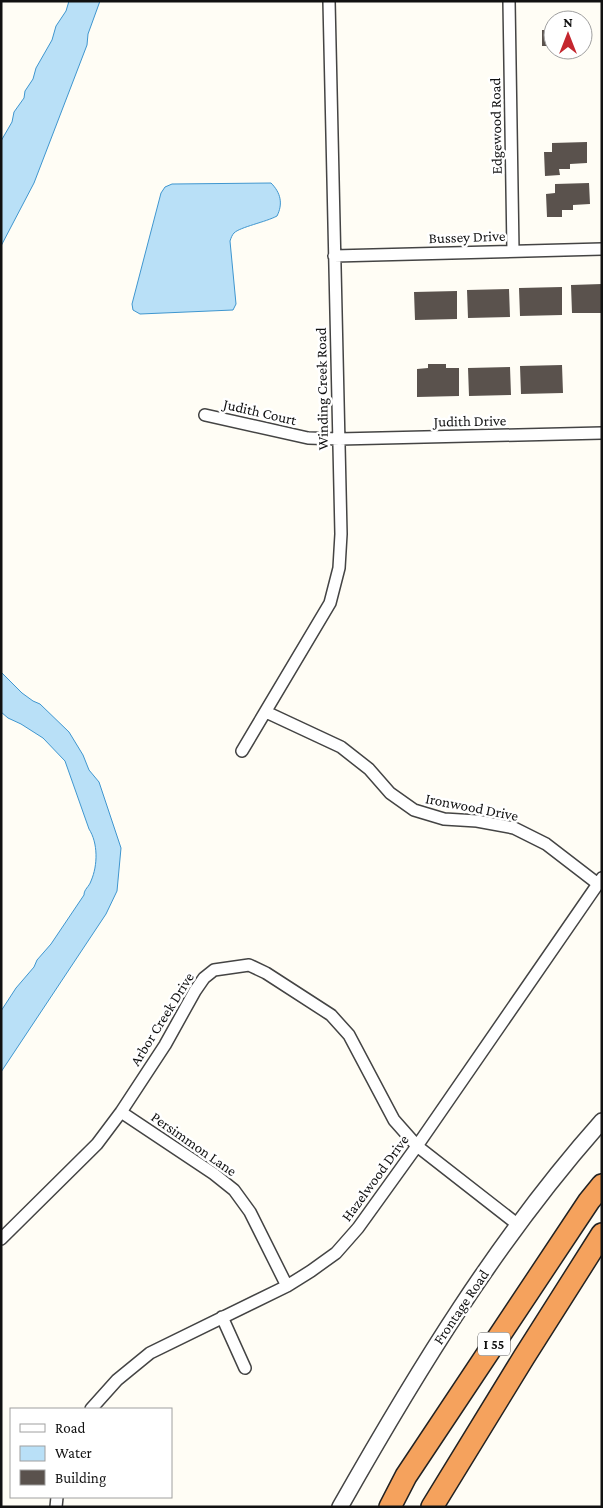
<svg xmlns="http://www.w3.org/2000/svg" width="603" height="1508" font-family="'Crimson Pro',serif">
  <rect width="100%" height="100%" fill="#fffdf5"/>
  <path fill="#b9e0f7" stroke="#3f96cf" d="M69 1H100L88 34 87 45 34 183 1 246V141L12 122 14 112 24 98 25 91 33 79 36 68 52 40 56 26 66 11Z
    M271 183C281 193 283 204 277 216 266 222 240 227 234 233 232 235 231 238 230 241L236 304 233 310 140 314 133 310 132 304 161 193 165 187 172 184Z
    M1 672 22 693 33 701 40 704 69 732 83 755 89 770 99 782 121 848 117 891 106 914 1 1072V1011L16 988 34 967 37 960 51 944 84 895C84 889 89 887 91 881 98 865 98 843 89 829L65 761 43 738 21 724 8 718 1 712Z"/>
  <path fill="#5a524d" d="M553 16H571V20H554Z
    M542 30H553V46H542Z
    M587 142V163L570 164V169H559L560 175 545 176 544 152H552V143Z
    M589 183 590 204 573 205V210H562V217H547L546 194 555 193V184Z
    M602 284V313H572L571 285Z
    M562 287V315L520 316 519 288Z
    M509 289 510 317 468 318 467 290Z
    M457 291V319L415 320 414 292Z
    M428 364H446V368H459V396L417 397V369L428 368Z
    M562 365 563 393 521 394 520 366Z
    M510 367 511 395 469 396 468 368Z"/>
  <g fill="none" stroke-linecap="round" stroke-linejoin="round">
    <g stroke="#444" stroke-width="14">
      <path id="minor" d="M509 1 513 251
        M334 256 602 249
        M205 415 308 438 339 439 602 433
        M266 712 341 747 369 769 390 793 414 810 444 819 477 821 514 828 546 844 598 884
        M242 751 330 603 339 568 341 534 329 1
        M121 1112 214 1174 234 1190 250 1212 287 1286
        M1 1239 97 1144 121 1112 165 1045 195 991 204 978 214 970 249 965 266 973 331 1015 349 1035 394 1120 417 1146 517 1224
        M222 1317 245 1368
        M91 1409 117 1380 150 1353 287 1286 311 1271 336 1253 358 1228 417 1146 602 878
        M56 1507 57 1497"/>
    </g>
    <g stroke="#444" stroke-width="18">
      <path id="tertiary" d="M340 1507C417 1371 498 1238 602 1121"/>
    </g>
    <g stroke="#222" stroke-width="24">
      <path id="motorway" d="M390 1507 406 1476 589 1201 602 1185
        M432 1507 524 1357 602 1234"/>
    </g>
    <use href="#minor" stroke="#fff" stroke-width="11"/>
    <use href="#tertiary" stroke="#fff" stroke-width="15"/>
    <use href="#motorway" stroke="#f5a25d" stroke-width="21"/>
  </g>
  <g text-anchor="middle" dominant-baseline="central" stroke-width="5" stroke-linejoin="round" paint-order="stroke">
    <rect fill="#fff" stroke="#585858" stroke-width="1" x="478" y="1332.5" width="32" height="23" rx="4"/>
    <g font-size="14" font-weight="bold" fill="#111">
      <text x="494" y="1344">I 55</text>
    </g>
    <g font-size="15" fill="#111" stroke="#fff">
      <text transform="translate(496 126) rotate(-91)">Edgewood Road</text>
      <text transform="translate(467 237) rotate(-2)">Bussey Drive</text>
      <text transform="translate(322 389) rotate(-91)">Winding Creek Road</text>
      <text transform="translate(260 412) rotate(13)">Judith Court</text>
      <text transform="translate(470 421) rotate(-1)">Judith Drive</text>
      <text transform="translate(472 807) rotate(11)">Ironwood Drive</text>
      <text transform="translate(162 1019) rotate(-58)">Arbor Creek Drive</text>
      <text transform="translate(194 1144) rotate(35)">Persimmon Lane</text>
      <text transform="translate(375 1178) rotate(-54)">Hazelwood Drive</text>
      <text transform="translate(461 1307) rotate(-56)">Frontage Road</text>
    </g>
  </g>
  <rect width="603" height="1508" fill="none" stroke="#111111" stroke-width="5"/>
  <rect x="10" y="1408" width="162" height="90" fill="#ffffff" stroke="#a0a0a0"/>
  <rect x="20" y="1424" width="25" height="8" fill="#ffffff" stroke="#a0a0a0"/>
  <text x="55" y="1433" font-size="15" fill="#111111">Road</text>
  <rect x="20" y="1446" width="25" height="15" fill="#b9e0f7" stroke="#a0a0a0"/>
  <text x="55" y="1458" font-size="15" fill="#111111">Water</text>
  <rect x="20" y="1470" width="25" height="15" fill="#5a524d" stroke="#a0a0a0"/>
  <text x="55" y="1483" font-size="15" fill="#111111">Building</text>
  <g transform="translate(568 35)"><circle r="24" fill="#ffffff" stroke="#a0a0a0"/>
  <path d="M0-4L9 19L0 12L-9 19Z" fill="#c4262e"/>
  <text y="-8" font-size="14" font-weight="bold" text-anchor="middle" fill="#111111">N</text>
  </g>
</svg>
